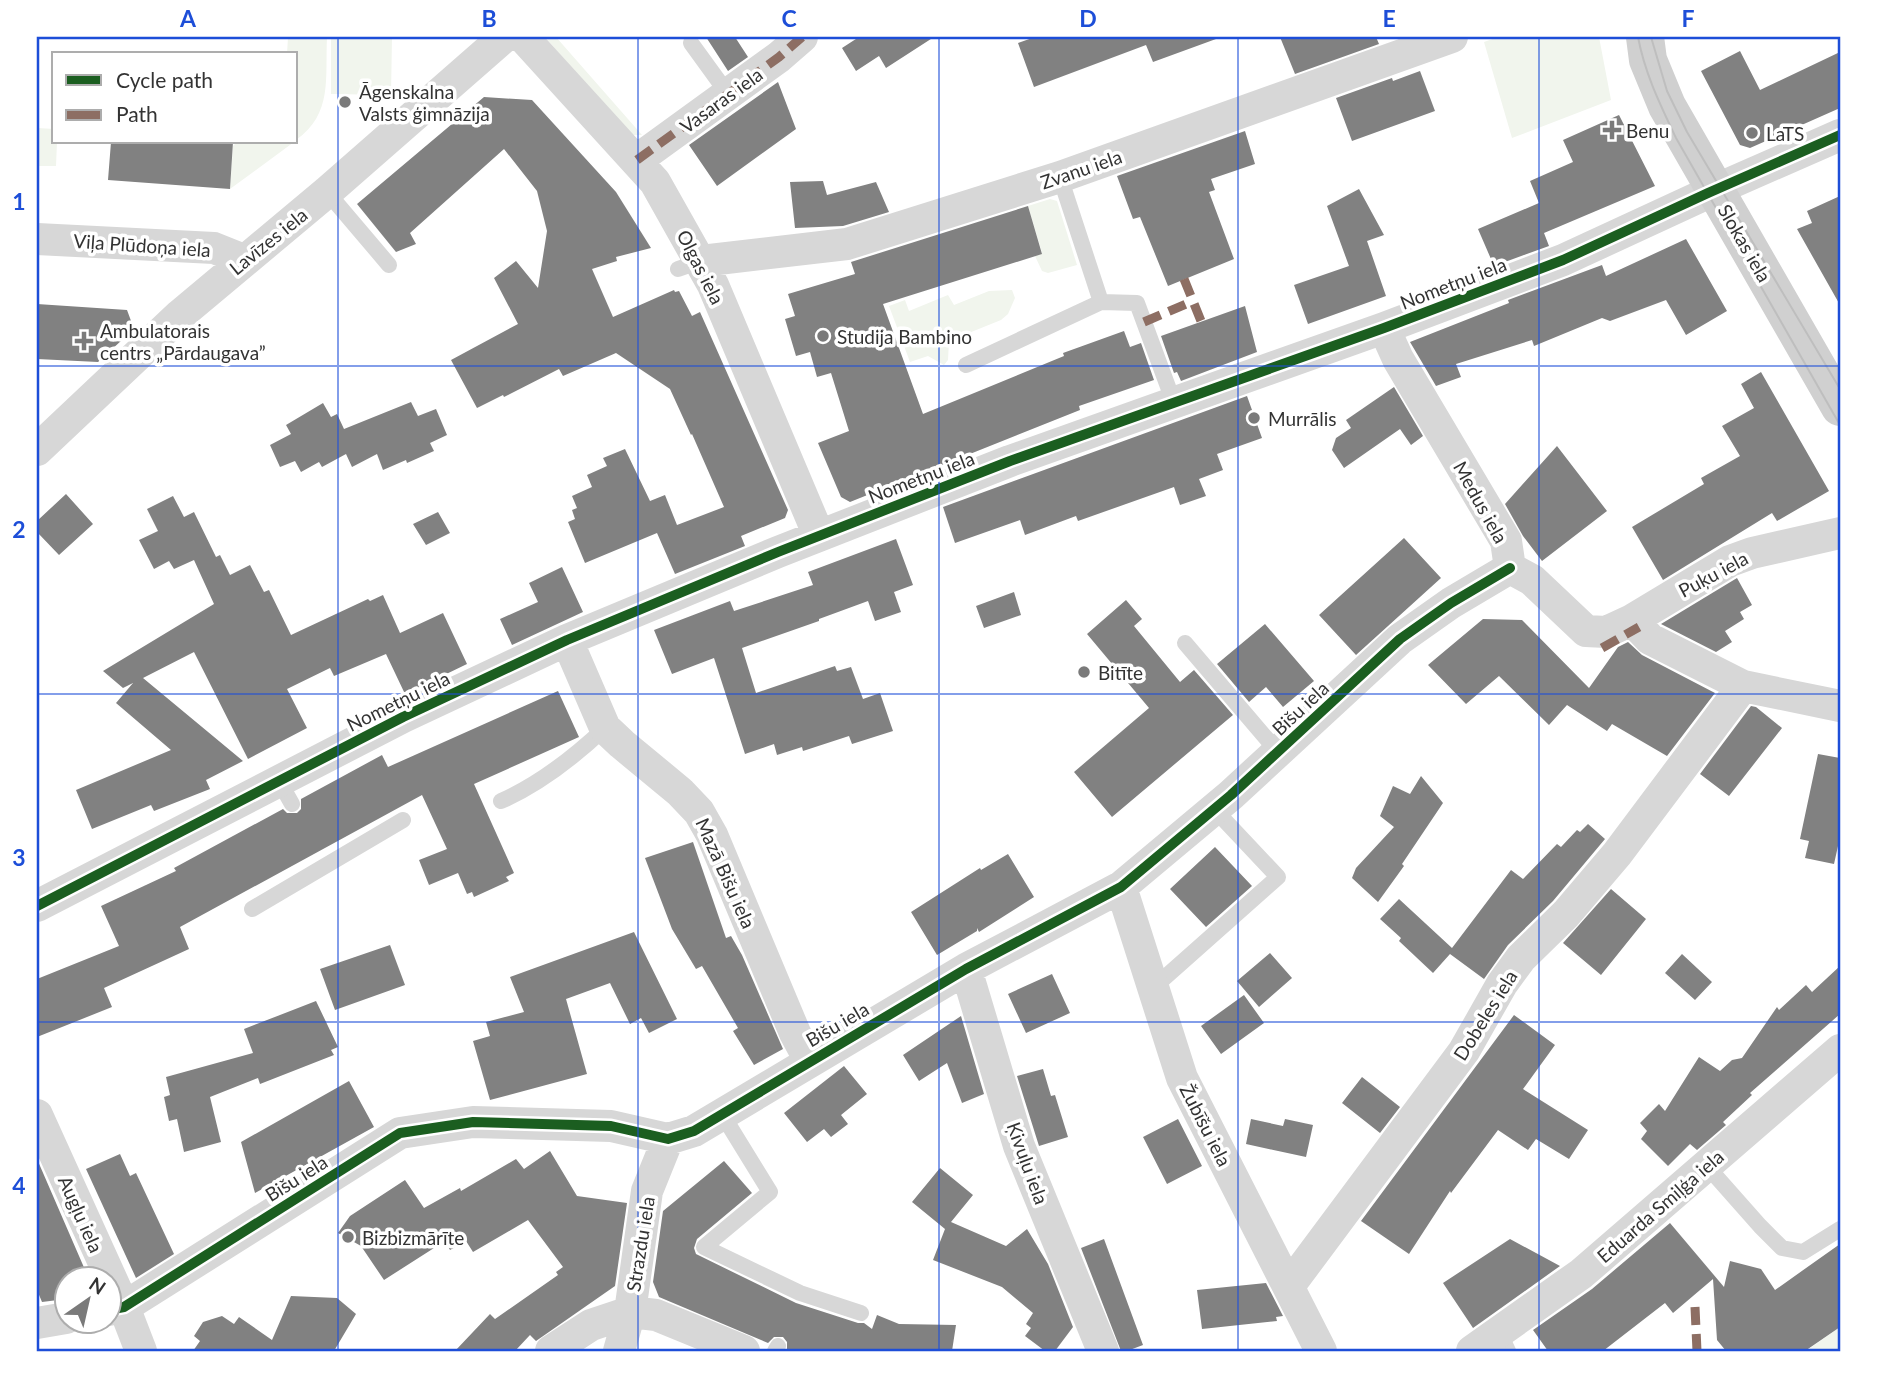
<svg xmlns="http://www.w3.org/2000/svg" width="1877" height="1388" font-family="Lato,sans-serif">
  <rect width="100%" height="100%" fill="#fff"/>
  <path fill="#f1f5ed" d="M288 37H327C325 78 333 114 296 140V54H287Z
    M331 37H392L391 95 331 94Z
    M545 37H556L642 135H630Z
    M1498 37H1599L1611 100 1512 138 1484 42Z
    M38 128 54 129V142H57L56 166H37Z
    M237 142H294L230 189 233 146Z
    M1050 199 1057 201 1077 265 1048 273 1042 271 1035 256 1042 253 1028 206Z
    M1012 290 1015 298 1008 314 1001 320 949 341 948 360 944 365 928 356 910 362 889 306 905 300 909 311 948 295 954 305 989 291Z
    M1840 1327V1351H1806Z"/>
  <path fill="#818181" d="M706 37H735L748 57 728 71Z
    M859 37H934L886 68 879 56 856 71 842 48Z
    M1035 37H1215L1216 39 1153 62 1146 45 1034 87 1018 43Z
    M1280 37H1376L1379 44 1295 74Z
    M1740 51 1760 90 1840 52V108L1750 148 1740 145 1701 71Z
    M1420 71 1435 111 1352 141 1336 98 1392 78 1393 81Z
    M778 82 796 129 717 186 689 145Z
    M484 97 532 100 616 192 651 248 616 257 617 261 592 269 613 317 674 290 675 292 679 291 692 316 700 312 788 510 785 518 741 536 745 546 675 574 657 533 585 563 568 522 575 519 572 510 577 508 572 496 592 487 587 475 607 466 603 458 625 449 650 501 665 495 677 525 724 507 692 434 691 435 670 389 616 353 563 376 559 369 504 397 503 395 477 408 451 360 518 324 494 278 516 261 538 288 547 231 537 191 504 149 410 233 416 244 396 252 357 204Z
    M1619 115 1655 186 1544 233 1549 246 1494 266 1478 229 1539 203 1530 181 1573 162 1563 140Z
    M1245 131 1255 164 1211 179 1215 190 1209 192 1234 259 1168 286 1140 217 1133 219 1117 176Z
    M111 142H233L230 189 108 180Z
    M823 181 827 195 876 182 889 212 843 226 795 228 790 182Z
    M1359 189 1384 235 1367 241 1386 296 1308 324 1294 285 1349 266 1327 206Z
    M1840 196V305L1797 229 1812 223 1807 211Z
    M1028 206 1042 254 883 304 923 414 1064 356 1063 353 1124 331 1130 347 1141 343 1154 380 1079 406 1080 410 850 502 841 497 818 443 849 431 831 373 817 377 810 352 796 356 785 319 795 316 788 294 855 274 851 262Z
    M1686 239 1727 311 1686 335 1666 300 1610 321 1602 318 1534 346 1532 340 1456 364 1461 377 1436 386 1410 342 1509 303 1508 300 1602 265 1606 276Z
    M37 304 127 310 134 329 98 362 37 359Z
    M1245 306 1257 352 1181 381 1177 372 1174 373 1161 336Z
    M1761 372 1829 491 1777 521 1772 513 1663 580 1632 527 1704 484 1701 478 1740 456 1722 426 1754 408 1741 384Z
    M1394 387 1423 436 1411 445 1400 429 1344 468 1332 450 1336 438 1351 428 1346 420Z
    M1247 396 1262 438 1217 454 1223 470 1199 479 1206 496 1180 505 1174 487 1078 521 1076 516 1025 535 1020 520 955 543 943 507Z
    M411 402 418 416 436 409 447 435 430 443 434 451 407 463 406 460 383 470 377 454 352 467 346 454 322 467 319 462 301 472 295 461 280 467 270 445 291 434 286 425 323 403 331 417 337 414 344 429Z
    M1557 446 1607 511 1542 561 1523 536 1505 504Z
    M66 494 93 524 59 555 37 532V521Z
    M173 496 184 517 194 512 216 557 220 555 230 575 250 565 264 592 269 590 291 635 368 599 370 601 383 595 400 633 443 613 467 664 405 694 386 654 334 676 330 668 287 689 307 728 248 759 194 652 143 678 243 761 206 780 210 789 154 811 151 805 92 829 76 790 171 750 116 703 133 683 123 688 103 671 214 604 194 560 174 569 169 561 154 569 139 540 158 531 147 509Z
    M438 512 450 533 426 545 413 524Z
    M1404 538 1441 578 1356 655 1319 615Z
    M896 539 913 585 894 592 901 612 875 621 868 601 819 619V621L742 648 756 693 835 666 837 671 851 667 863 699 880 693 893 731 852 744 849 736 803 751 802 747 777 755 774 744 745 754 714 658 672 674 654 630 730 601 734 611 813 585 808 572Z
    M562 567 583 612 512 645 500 619 538 602 529 583Z
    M1737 578 1752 605 1740 612 1744 619 1725 631 1732 642 1716 652 1661 624Z
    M1014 592 1021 615 984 628 976 606Z
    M1126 600 1142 619 1134 626 1180 682 1194 670 1233 715 1112 817 1074 772 1149 708 1087 634Z
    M1483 619 1522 620 1589 688 1618 647 1628 642 1642 655 1715 693 1667 756 1612 724 1607 731 1567 705 1549 725 1499 676 1466 704 1428 665Z
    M1265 624 1314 681 1283 707 1266 687 1249 702 1217 664Z
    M558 691 579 737 474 784 514 873 506 877 509 881 474 897 472 892 467 894 458 873 429 885 419 860 447 849 422 795 180 927 189 949 104 988 112 1007 37 1037V979L119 946 101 906 176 871 174 868 283 809 287 813H297L301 809V799L382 755 388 767Z
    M1751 706 1756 707 1782 728 1729 796 1700 774Z
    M1818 754 1840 758V837L1834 864 1805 858 1809 841 1800 839Z
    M1421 776 1443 803 1402 864 1404 866 1378 902 1352 878 1356 868 1394 827 1380 816 1393 786 1410 794Z
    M1588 824 1605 839 1553 901 1508 945 1484 979 1450 954 1433 973 1399 941 1401 938 1380 919 1399 899 1452 948 1511 870 1523 879 1557 844 1561 847 1577 830 1580 832Z
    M693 842 726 938 731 936 742 955 783 1049 754 1065 733 1031 738 1028 702 966 696 969 672 929 645 858Z
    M1215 847 1252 886 1206 927 1170 889Z
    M1008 854 1034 897 979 932 977 928V931L937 955 911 912 980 868 981 870Z
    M1611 889 1646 919 1601 975 1563 943Z
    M634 932 677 1019 649 1033 641 1018 630 1024 610 983 566 999 587 1074 490 1100 473 1041 490 1036 486 1022 524 1012 510 977Z
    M390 945 405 985 335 1010 320 969Z
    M1270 953 1292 978 1259 1007 1237 981Z
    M1682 954 1712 982 1695 1000 1665 973Z
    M1840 966V1014L1750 1093 1752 1095 1723 1122 1726 1125 1697 1150 1690 1144 1668 1166 1641 1139 1647 1131 1640 1123 1659 1104 1665 1111 1699 1057 1720 1071 1732 1060 1742 1058 1777 1007 1779 1010 1806 985 1812 992Z
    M1052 974 1070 1013 1026 1033 1008 994Z
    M1244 995 1264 1023 1221 1054 1201 1026Z
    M316 1001 338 1047 331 1050 334 1055 260 1084 258 1078 210 1097 221 1142 184 1152 177 1119 169 1121 164 1097 170 1095 166 1077 253 1053 244 1029Z
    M1514 1015 1555 1045 1523 1089 1588 1130 1569 1159 1536 1139 1528 1150 1498 1130 1451 1193 1450 1191 1409 1254 1361 1221Z
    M961 1016 984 1094 962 1103 947 1063 919 1081 903 1055Z
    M844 1066 867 1094 841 1115 848 1124 831 1137 824 1129 807 1142 784 1113Z
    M1043 1069 1051 1096 1055 1095 1068 1137 1039 1146 1017 1076Z
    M1362 1077 1400 1107 1380 1133 1342 1103Z
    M349 1081 374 1127 255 1193 241 1142Z
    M1178 1119 1202 1166 1167 1184 1143 1137Z
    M1251 1119 1283 1126 1285 1119 1313 1125 1306 1157 1246 1144Z
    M550 1151 577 1196 627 1203 615 1286 536 1341 530 1335 515 1351H455L490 1314 495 1319 558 1275 556 1272 563 1267 528 1220 473 1252 466 1241 450 1250 445 1241 384 1280 361 1246 338 1233 350 1216 405 1180 424 1208 460 1188 461 1191 516 1159 524 1169Z
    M120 1154 130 1176 136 1173 174 1254 136 1278 86 1169Z
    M37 1159 89 1279H66V1299L42 1302 37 1290Z
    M724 1161 752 1193 697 1239 694 1248 696 1254 796 1303 858 1323H864L872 1329 877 1315 899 1324 956 1325 952 1351H790L787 1350V1342L783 1337H774L768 1343 659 1297 653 1282 663 1211Z
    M940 1168 973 1195 951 1222 1006 1246 1027 1229 1048 1264 1073 1327 1055 1351H1045L1025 1336 1031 1328 1026 1324 1033 1313 1002 1287 933 1260 945 1229 912 1202Z
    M1670 1223 1724 1287 1730 1261 1761 1269 1775 1290 1840 1244V1327L1805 1351H1726L1717 1340 1713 1279 1673 1313 1665 1303 1603 1351H1548L1533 1330 1592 1289Z
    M1104 1239 1143 1345 1127 1351H1121L1081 1248Z
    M1510 1239 1560 1266 1473 1328 1443 1283Z
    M1266 1283 1283 1316 1276 1317 1277 1321 1202 1329 1197 1290Z
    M291 1296 337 1298 356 1314 334 1351H193L200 1341 194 1336 203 1322 222 1316 234 1324 239 1317 272 1340Z"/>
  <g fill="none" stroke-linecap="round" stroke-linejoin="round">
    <path stroke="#d7d7d7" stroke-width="16" d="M691 43 728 94
      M327 192 389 265
      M678 269 701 261
      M1101 302 1137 303 1174 403
      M966 365 1101 302 1060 177
      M1185 643 1278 752
      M279 781 292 804
      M501 801C540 784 574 757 605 728
      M252 909 403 820
      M1153 988 1278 877 1214 809
      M722 1114 770 1192 704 1247 800 1293 861 1313
      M1706 1165 1760 1226 1782 1248 1803 1252 1840 1229
      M1499 1332 1508 1351
      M775 1351 778 1346"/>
    <path stroke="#d7d7d7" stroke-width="32" d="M523 37 655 182 713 285 819 536
      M637 160 779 57 802 37
      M37 239 214 248 244 260
      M701 261 847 244 1060 177 1452 37
      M1384 328 1398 359 1506 541 1510 568
      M37 450 180 315 327 192 504 37
      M1510 568 1532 580 1586 631 1606 632 1632 620 1730 561 1752 553 1840 533
      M1632 620 1650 639 1743 686 1840 706
      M567 640 605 728 622 744 680 792 699 812 712 835 795 1033 810 1061
      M1121 887 1182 1078 1321 1351
      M37 906 403 717 567 640 778 552 1010 461 1384 328 1563 260 1708 193 1840 135
      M966 969 1019 1146 1103 1351
      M37 1115 124 1307 141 1351
      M1289 1286 1464 1051 1502 984 1521 958 1566 914 1617 854 1743 686
      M108 1310 124 1307 400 1133 473 1122 611 1126 668 1139 694 1131 966 969 1121 887 1231 795 1400 639 1451 603 1510 568
      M37 1323 66 1318
      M551 1351 591 1325 630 1312 656 1315 744 1351
      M619 1351 630 1312 647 1191 668 1139
      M1472 1351 1581 1274 1840 1050"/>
    <path stroke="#d0d0d0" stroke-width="38" d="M1645 37 1648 60 1667 106 1840 407"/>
    <path stroke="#bebebe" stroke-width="2" d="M1638 37C1645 74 1660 104 1676 138L1840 425
      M1651 37 1667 91 1687 132 1840 389"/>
    <path stroke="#8d6e63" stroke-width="9" stroke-dasharray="18 9" stroke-linecap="butt" d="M637 160 779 57 802 37
      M1184 279 1201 321
      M1144 322 1193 301
      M1602 648 1639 627
      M1695 1307 1697 1351"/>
    <g stroke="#fff" stroke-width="15">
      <path id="cycleway" d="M37 906 403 717 567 640 778 552 1010 461 1384 328 1563 260 1708 193 1840 135
        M108 1310 124 1307 400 1133 473 1122 611 1126 668 1139 694 1131 966 969 1121 887 1231 795 1400 639 1451 603 1510 568"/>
    </g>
    <use href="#cycleway" stroke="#1b5e20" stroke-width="10"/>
  </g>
  <path fill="none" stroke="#1d4ed8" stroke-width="2" stroke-opacity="0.55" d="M338 37V1351M638 37V1351M939 37V1351M1238 37V1351M1539 37V1351M37 366H1840M37 694H1840M37 1022H1840"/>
  <g fill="#7a7a7a" stroke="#fff" stroke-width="2.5">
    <circle cx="345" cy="102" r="7"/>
    <path d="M1608.5 119.5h7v7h7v7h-7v7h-7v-7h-7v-7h7z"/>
    <circle cx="1752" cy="133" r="7"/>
    <circle cx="823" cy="336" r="7"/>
    <path d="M80.5 330.5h7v7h7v7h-7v7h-7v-7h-7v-7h7z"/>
    <circle cx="1254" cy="418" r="7"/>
    <circle cx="1084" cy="672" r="7"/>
    <circle cx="348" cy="1237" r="7"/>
  </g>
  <g text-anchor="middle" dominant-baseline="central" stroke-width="7" stroke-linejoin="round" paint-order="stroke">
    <g font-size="19" fill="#333" stroke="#fff" text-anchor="start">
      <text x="359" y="91">Āgenskalna<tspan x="359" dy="22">Valsts ģimnāzija</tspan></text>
      <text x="1626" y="130">Benu</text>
      <text x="1766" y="133">LaTS</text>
      <text x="100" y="330">Ambulatorais<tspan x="100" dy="22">centrs „Pārdaugava”</tspan></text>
      <text x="837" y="336">Studija Bambino</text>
      <text x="1268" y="418">Murrālis</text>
      <text x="1098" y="672">Bitīte</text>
      <text x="362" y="1237">Bizbizmārīte</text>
    </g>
    <g font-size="19" fill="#333" stroke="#fff">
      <text transform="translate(721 100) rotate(-36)">Vasaras iela</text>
      <text transform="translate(1081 169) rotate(-19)">Zvanu iela</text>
      <text transform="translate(268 241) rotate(-39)">Lavīzes iela</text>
      <text transform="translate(1745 243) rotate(60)">Slokas iela</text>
      <text transform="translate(142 245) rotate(4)">Viļa Plūdoņa iela</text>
      <text transform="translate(701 267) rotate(63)">Olgas iela</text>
      <text transform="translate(1453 283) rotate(-21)">Nometņu iela</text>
      <text transform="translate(921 477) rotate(-21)">Nometņu iela</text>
      <text transform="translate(1481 502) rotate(61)">Medus iela</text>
      <text transform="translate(1713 574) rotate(-28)">Puķu iela</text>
      <text transform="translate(398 701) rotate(-26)">Nometņu iela</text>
      <text transform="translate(1300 708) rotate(-43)">Bišu iela</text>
      <text transform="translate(726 873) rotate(66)">Mazā Bišu iela</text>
      <text transform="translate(1485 1015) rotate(-58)">Dobeles iela</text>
      <text transform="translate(837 1024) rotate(-30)">Bišu iela</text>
      <text transform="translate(1206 1125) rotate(63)">Žubīšu iela</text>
      <text transform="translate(1028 1163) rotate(70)">Ķivuļu iela</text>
      <text transform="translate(296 1178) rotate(-32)">Bišu iela</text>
      <text transform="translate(1660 1206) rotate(-41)">Eduarda Smiļģa iela</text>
      <text transform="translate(81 1214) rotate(66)">Augļu iela</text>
      <text transform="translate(640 1244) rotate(-81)">Strazdu iela</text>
    </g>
  </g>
  <rect width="1877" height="1388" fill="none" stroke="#ffffff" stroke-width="77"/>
  <rect x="52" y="52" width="245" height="91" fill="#ffffff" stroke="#adadad" stroke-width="2"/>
  <rect x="66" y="75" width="35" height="10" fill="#1b5e20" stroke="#adadad" stroke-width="2"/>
  <text x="116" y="88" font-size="21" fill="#333333">Cycle path</text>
  <rect x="66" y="110" width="35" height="10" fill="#8d6e63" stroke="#adadad" stroke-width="2"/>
  <text x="116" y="122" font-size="21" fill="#333333">Path</text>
  <g transform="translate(88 1300) rotate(34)"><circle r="33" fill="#ffffff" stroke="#adadad" stroke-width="2"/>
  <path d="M0-5L12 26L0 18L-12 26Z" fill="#7a7a7a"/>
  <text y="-10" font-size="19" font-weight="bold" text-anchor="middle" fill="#333333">N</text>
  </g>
  <rect x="38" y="38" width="1801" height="1312" fill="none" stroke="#1d4ed8" stroke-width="2.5"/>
  <g font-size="23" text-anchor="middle" font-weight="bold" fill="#1d4ed8">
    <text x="188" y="27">A</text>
    <text x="489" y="27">B</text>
    <text x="789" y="27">C</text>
    <text x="1088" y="27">D</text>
    <text x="1389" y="27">E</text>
    <text x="1688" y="27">F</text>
    <text x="19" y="210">1</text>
    <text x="19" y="538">2</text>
    <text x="19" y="866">3</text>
    <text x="19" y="1194">4</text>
  </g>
</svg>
